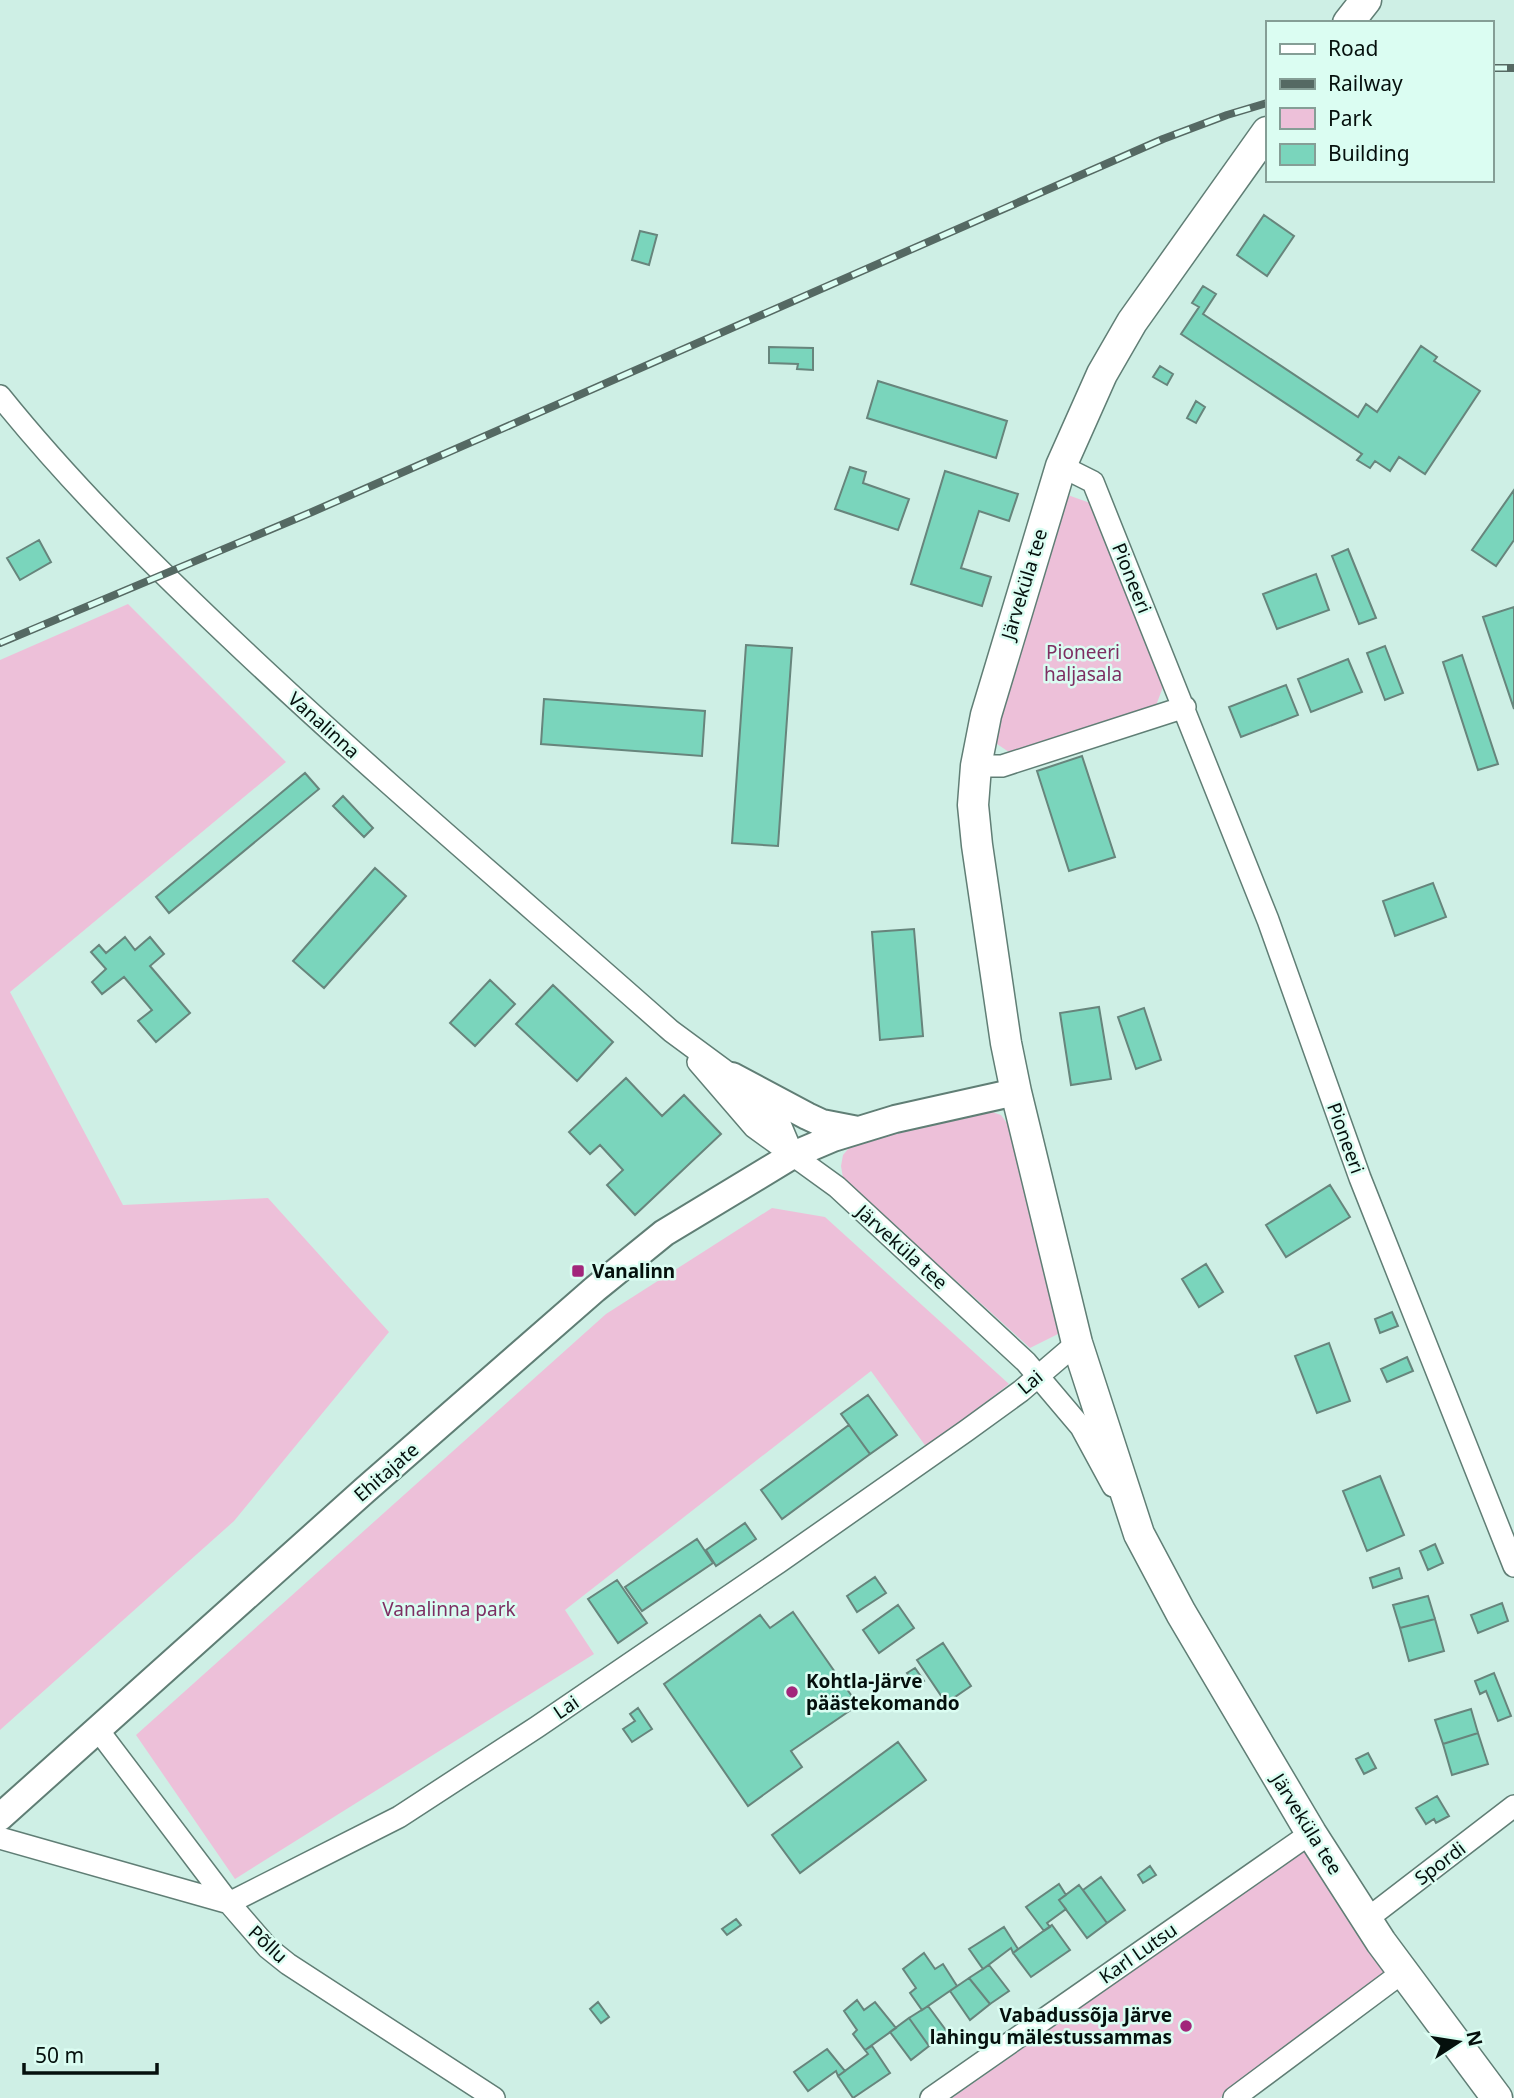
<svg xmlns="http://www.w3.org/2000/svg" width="1514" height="2098" font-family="'Noto Sans',sans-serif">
  <rect width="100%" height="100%" fill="#ceefe5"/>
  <path fill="#edc0d9" d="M1065 494 1093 504 1163 687 1155 708 1012 754 991 740Z
    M128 604 286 762 10 992 123 1205 268 1198 389 1332 234 1521 0 1730V660Z
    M992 1112 1001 1115 1009 1126 1062 1332 1030 1348 843 1178 841 1166 843 1155 849 1148 891 1135Z
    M772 1208 825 1217 1009 1384 927 1448 871 1371 565 1610 594 1654 235 1879 136 1735 606 1314Z
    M1308 1848 1391 1970 1220 2098H952Z"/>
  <path fill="#7ad5bc" stroke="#67857c" stroke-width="2" d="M1264 215 1294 236 1267 276 1237 255Z
    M640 231 657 235 649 265 632 260Z
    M1203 286 1216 294 1203 314 1358 417 1366 404 1377 412 1421 346 1437 357 1434 361 1480 391 1425 474 1399 457 1390 471 1375 461 1370 468 1357 460 1362 454 1181 334 1199 307 1192 303Z
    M769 347 813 348V370L797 369 798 364 769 363Z
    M1160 366 1173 374 1167 385 1153 377Z
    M878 381 1007 421 996 458 867 418Z
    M1196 401 1205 407 1196 423 1187 418Z
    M850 467 866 472 863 483 909 499 898 530 835 509Z
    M945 471 1018 494 1009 521 979 511 961 568 991 577 982 606 911 584Z
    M1514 490V540L1496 566 1472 550Z
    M39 540 51 562 20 580 7 558Z
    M1348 549 1376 618 1359 624 1332 556Z
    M1316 574 1329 610 1277 629 1263 594Z
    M1514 607V709L1483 617Z
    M746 645 792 648 778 846 732 843Z
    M1385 646 1403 693 1385 700 1367 653Z
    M1462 655 1498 764 1478 770 1443 662Z
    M1348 659 1362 692 1311 712 1298 679Z
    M1286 685 1298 715 1241 737 1229 707Z
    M544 699 705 711 702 756 541 744Z
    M1082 756 1115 857 1069 871 1037 771Z
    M305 773 319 789 169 913 156 897Z
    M343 796 373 828 364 837 333 806Z
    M375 868 406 896 324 988 293 961Z
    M1433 883 1446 917 1395 936 1383 901Z
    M914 929 923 1036 880 1040 872 932Z
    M125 937 135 950 150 937 164 954 150 966 190 1013 156 1042 138 1021 152 1010 124 977 102 994 92 982 106 969 91 952 99 945 106 953Z
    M490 980 515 1004 475 1046 450 1023Z
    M553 985 613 1042 577 1081 516 1024Z
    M1099 1007 1111 1079 1071 1085 1060 1013Z
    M1144 1008 1161 1060 1136 1069 1118 1017Z
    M626 1078 662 1116 684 1095 721 1134 635 1215 607 1185 623 1170 600 1145 590 1154 569 1132Z
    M1330 1185 1350 1217 1286 1257 1266 1225Z
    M1206 1264 1223 1292 1199 1307 1182 1279Z
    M1392 1312 1398 1326 1380 1333 1375 1319Z
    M1329 1343 1350 1401 1317 1413 1295 1356Z
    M1407 1357 1413 1371 1387 1382 1381 1369Z
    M868 1395 897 1435 870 1454 841 1414Z
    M849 1425 870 1454 782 1519 761 1490Z
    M1380 1476 1404 1535 1367 1551 1343 1491Z
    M745 1523 756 1539 716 1566 706 1550Z
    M697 1539 713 1563 642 1611 625 1587Z
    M1435 1544 1443 1563 1428 1570 1420 1551Z
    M1399 1568 1402 1578 1373 1588 1370 1578Z
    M875 1577 886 1593 857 1612 847 1596Z
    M617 1580 647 1623 618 1643 588 1599Z
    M1428 1596 1435 1619 1400 1628 1393 1605Z
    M1502 1603 1508 1621 1478 1633 1471 1615Z
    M898 1605 914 1628 879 1653 863 1630Z
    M793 1612 858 1705 791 1751 802 1767 748 1806 664 1684 760 1615 770 1628Z
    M1435 1619 1444 1651 1409 1661 1400 1628Z
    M943 1643 971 1686 946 1703 917 1660Z
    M915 1668 924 1681 916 1686 907 1673Z
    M1494 1673 1511 1716 1498 1721 1486 1691 1480 1694 1475 1681Z
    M638 1708 652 1729 632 1742 623 1729 635 1721 630 1714Z
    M1471 1709 1478 1733 1443 1744 1435 1720Z
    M1478 1733 1488 1764 1452 1775 1443 1744Z
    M898 1742 926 1780 800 1873 772 1835Z
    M1368 1753 1376 1768 1364 1774 1356 1759Z
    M1437 1796 1449 1816 1436 1823 1434 1819 1426 1824 1416 1808Z
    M1150 1866 1156 1875 1143 1883 1138 1875Z
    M1101 1877 1125 1910 1107 1923 1083 1890Z
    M1059 1884 1066 1895 1059 1900 1066 1909 1047 1923 1050 1927 1044 1931 1026 1907Z
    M1079 1885 1107 1923 1087 1938 1059 1900Z
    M736 1919 741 1925 727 1935 722 1929Z
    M1052 1925 1070 1950 1031 1977 1013 1953Z
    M1004 1927 1018 1949 1013 1953 1011 1948 983 1969 969 1949Z
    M924 1953 935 1969 943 1964 957 1986 922 2010 910 1993 916 1988 903 1969Z
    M989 1965 1009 1991 990 2004 969 1978Z
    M969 1978 990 2004 970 2020 950 1991Z
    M857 2000 864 2010 875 2002 896 2028 865 2050 853 2034 857 2030 844 2011Z
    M598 2002 609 2017 601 2023 590 2009Z
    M928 2006 948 2033 929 2046 909 2018Z
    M909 2018 929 2046 911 2060 890 2032Z
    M872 2046 890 2073 853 2098 838 2076 868 2054 865 2050Z
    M827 2049 845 2071 838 2076 836 2071 808 2091 794 2072Z"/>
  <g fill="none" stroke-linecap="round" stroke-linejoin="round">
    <g stroke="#607e75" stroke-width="24">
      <path id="minor" d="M0 396C74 488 159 571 245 652 383 782 529 905 671 1031L732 1076 780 1124 793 1155
        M1061 466 1093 482 1268 920 1360 1178 1514 1566
        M976 766H1002L1185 707
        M698 1062 754 1127 837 1187 1026 1362 1081 1427 1113 1486
        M98 1730 229 1903 268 1948 288 1964 494 2098
        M0 1838 229 1903 399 1817 537 1727 779 1562 966 1431 1021 1391 1077 1343
        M1367 1919 1514 1806
        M931 2098 1311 1833
        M1234 2098 1403 1972"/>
    </g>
    <g stroke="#607e75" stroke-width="30">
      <path id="tertiary" d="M732 1076 807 1116 822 1123 858 1130
        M0 1817 365 1490 595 1289 664 1233 793 1155 833 1138 895 1119 1016 1092"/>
    </g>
    <g stroke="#607e75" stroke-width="33">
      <path id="secondary" d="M1348 23 1366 0
        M1267 132 1132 322 1102 374 1061 466 986 715 976 766 973 805 977 845 1006 1043 1016 1092 1077 1343 1139 1534 1181 1613 1311 1833 1381 1942 1497 2098"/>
    </g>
    <use href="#minor" stroke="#fff" stroke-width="21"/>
    <use href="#tertiary" stroke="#fff" stroke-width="26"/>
    <use href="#secondary" stroke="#fff" stroke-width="30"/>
    <g stroke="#556963" stroke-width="8">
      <path id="rail" d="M1491 68H1514
        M0 643 312 512 1163 139 1227 115 1267 103"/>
    </g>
    <use href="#rail" stroke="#dbfdf2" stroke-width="5" stroke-dasharray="16" stroke-linecap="butt"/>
  </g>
  <g fill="#a2267b" stroke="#dbfdf2" stroke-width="2.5">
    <rect x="571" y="1264" width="14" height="14" rx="3.5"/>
    <circle cx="792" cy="1692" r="7"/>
    <circle cx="1186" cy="2026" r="7"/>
  </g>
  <g text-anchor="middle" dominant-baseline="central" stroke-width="5" stroke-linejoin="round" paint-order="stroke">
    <g font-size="19" fill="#05100d" stroke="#dbfdf2">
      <text transform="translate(1132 578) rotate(68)">Pioneeri</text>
      <text transform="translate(1024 584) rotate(-73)">Järveküla tee</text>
      <text transform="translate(324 725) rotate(42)">Vanalinna</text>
      <text transform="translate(1346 1138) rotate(70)">Pioneeri</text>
      <text transform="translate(902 1247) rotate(42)">Järveküla tee</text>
      <text transform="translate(1030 1382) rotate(-40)">Lai</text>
      <text transform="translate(386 1472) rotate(-41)">Ehitajate</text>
      <text transform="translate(566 1707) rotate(-34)">Lai</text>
      <text transform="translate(1307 1824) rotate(58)">Järveküla tee</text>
      <text transform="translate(1440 1863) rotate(-37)">Spordi</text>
      <text transform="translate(268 1944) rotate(43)">Põllu</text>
      <text transform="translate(1138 1953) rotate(-35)">Karl Lutsu</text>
    </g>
    <g font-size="19" fill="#7d2e62" stroke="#dbfdf2">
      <text x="1083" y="652">Pioneeri<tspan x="1083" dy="22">haljasala</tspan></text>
      <text x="449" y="1609">Vanalinna park</text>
    </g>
    <g font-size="19" font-weight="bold" fill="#05100d" stroke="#dbfdf2" text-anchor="start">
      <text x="592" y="1271">Vanalinn</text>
      <text x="806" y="1681">Kohtla-Järve<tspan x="806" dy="22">päästekomando</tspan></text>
      <text x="1172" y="2015" text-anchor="end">Vabadussõja Järve<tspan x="1172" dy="22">lahingu mälestussammas</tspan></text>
    </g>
  </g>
  <rect x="1266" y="21" width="228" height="161" fill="#dbfdf2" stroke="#859e96" stroke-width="2"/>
  <rect x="1280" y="44" width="35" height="10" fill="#ffffff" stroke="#859e96" stroke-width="2"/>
  <text x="1328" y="56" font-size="21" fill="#05100d">Road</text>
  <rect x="1280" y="79" width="35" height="10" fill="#556963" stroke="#859e96" stroke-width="2"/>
  <text x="1328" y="91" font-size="21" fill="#05100d">Railway</text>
  <rect x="1280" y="108" width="35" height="21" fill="#edc0d9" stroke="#859e96" stroke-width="2"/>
  <text x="1328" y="126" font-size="21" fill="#05100d">Park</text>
  <rect x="1280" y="144" width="35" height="21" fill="#7ad5bc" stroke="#859e96" stroke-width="2"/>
  <text x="1328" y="161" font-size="21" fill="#05100d">Building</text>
  <g transform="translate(1458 2042) rotate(78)" stroke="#dbfdf2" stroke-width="5" paint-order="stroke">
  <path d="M0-5L12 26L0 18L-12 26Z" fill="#05100d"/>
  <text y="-10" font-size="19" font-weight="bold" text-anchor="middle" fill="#05100d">N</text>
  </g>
  <path d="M24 2063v10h133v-10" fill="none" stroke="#05100d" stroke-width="3.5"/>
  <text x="35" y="2063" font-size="21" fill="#05100d" stroke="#dbfdf2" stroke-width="5" paint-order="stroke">50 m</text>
</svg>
